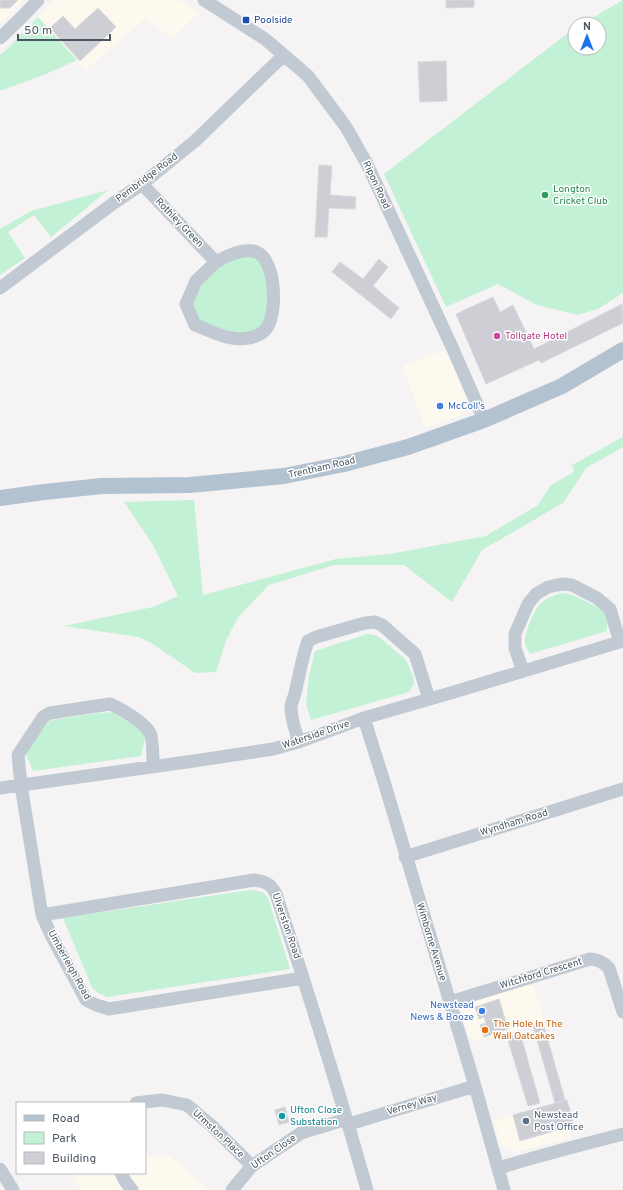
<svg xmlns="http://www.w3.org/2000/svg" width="623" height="1190" font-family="Overpass,sans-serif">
  <rect width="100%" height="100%" fill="#f5f3f3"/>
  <path fill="#fdf9ef" d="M0 0H24L3 22 0 21Z
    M53 0H179L199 13 174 37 144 20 85 70 38 17Z
    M447 349 466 400 465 407 461 415 425 428 402 366Z
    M526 983 534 988 545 1022 477 1041 469 1037 462 1014 469 1000Z
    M567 1100 574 1125 570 1138 516 1152 502 1147 493 1121Z
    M145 1156H170L210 1190H81L72 1173H145Z"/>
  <path fill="#c3f1d5" d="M623 0V293L598 309 578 315 537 305 498 284 446 307 384 174 572 30 575 28V48H599V24H582Z
    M38 17 77 60 46 74 0 91V55L5 51Z
    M108 190 51 237 34 215 8 232 25 258 0 275V229L31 211Z
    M245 253 266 265 270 315 257 333 233 336 197 323 188 304 198 282 218 264Z
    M623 437V447L586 468 563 503 482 550 452 602 404 565H334L269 585 238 617 226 641 216 672 195 673 153 644 138 637 64 626 153 607 178 596 153 545 124 502 194 500 203 595 336 559 390 554 486 536 538 505 551 485 574 472 572 465Z
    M563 593C578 596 592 604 604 612L607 622V631L530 654C528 650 525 646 525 643 524 634 534 609 541 603 547 597 556 595 563 593Z
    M367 634 374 635 379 637 406 660 413 676 414 684 409 692 311 720 306 704 309 676 315 651Z
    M113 712 146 734 141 756 33 771 26 754 41 727 52 720 98 713Z
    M254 890 264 893 268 898 290 969 107 997 98 993 92 987 63 918 243 891Z"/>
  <path fill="#cdcfd5" stroke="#d7d9de" d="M0 0H18L10 8H0Z
    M446 0H474V7L446 8Z
    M98 8 116 27 80 61 50 28 63 16 75 29Z
    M446 61 447 101 420 102 418 62Z
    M319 165 332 166 330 195 356 197 355 209 329 208 327 237H315Z
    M379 259 388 267 373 286 399 308 391 319 332 272 340 262 363 279Z
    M493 297 500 312 513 305 534 349 622 304 623 323 541 363 539 360 486 384 456 314Z
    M499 999 508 1029 484 1037 480 1025 486 1023 484 1017 479 1019 475 1007Z
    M543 1023 565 1100 555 1103 533 1026Z
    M520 1033 540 1103 528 1106 507 1037Z
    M567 1100 574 1125 520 1141 513 1115Z
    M285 1107 289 1122 279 1125 275 1110Z"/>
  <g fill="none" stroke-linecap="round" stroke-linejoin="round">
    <path stroke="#c1cad2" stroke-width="13" d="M204 0 265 39 308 76 346 127 367 164 452 347 484 420
      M0 38 23 16 38 0
      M142 184 216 262C227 256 240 249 253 251 277 255 278 315 266 329 259 338 243 340 232 338 219 337 207 329 195 325L186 304 196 281 216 262
      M0 288 115 202 142 184 195 141 284 55
      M523 671 515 648V634L528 604 536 594 548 587 562 584 572 585 597 598 610 609 620 642
      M364 718 385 785 475 1086 504 1190
      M299 742C296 732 291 720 291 708 291 703 294 698 295 693 299 676 302 658 308 641L316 637 365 623 375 622 382 625 415 654 429 699
      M153 767C153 760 153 738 150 733 145 723 120 708 110 704L50 713 43 717 18 755 21 785 42 915 52 937 86 1000 96 1005 109 1009 303 978
      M0 788 194 761 273 749 299 742 364 718 454 692 623 641
      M405 857 623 789
      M42 915 254 880C266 882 270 883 276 894 308 992 339 1090 367 1190
      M450 1002 590 959C598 959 603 962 609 968L623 1012
      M136 1103 162 1100 187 1105 212 1126 252 1166
      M349 1124 475 1086
      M499 1168C540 1155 581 1145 623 1134
      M0 1169 13 1190
      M121 1173 125 1181 132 1190
      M232 1190 252 1166 301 1133 347 1119"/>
    <path stroke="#b3c2d1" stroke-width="16" d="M0 498 44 492 102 486 190 485 284 476 344 464 408 447 484 420 562 386 623 350"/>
  </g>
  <rect fill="#1a4fb4" stroke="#fff" stroke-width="1.5" x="242" y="16" width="8" height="8" rx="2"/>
  <circle fill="#2e9e5b" stroke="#fff" stroke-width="1.5" cx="545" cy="195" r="4"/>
  <circle fill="#d1479c" stroke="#fff" stroke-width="1.5" cx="497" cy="336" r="4"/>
  <g fill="#3f7fe0" stroke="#fff" stroke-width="1.5">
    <circle cx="440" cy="406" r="4"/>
    <circle cx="482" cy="1011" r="4"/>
  </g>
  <circle fill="#e8710a" stroke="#fff" stroke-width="1.5" cx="485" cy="1030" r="4"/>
  <circle fill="#0f9aa8" stroke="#fff" stroke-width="1.5" cx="282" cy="1116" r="4"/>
  <circle fill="#5c6f8a" stroke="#fff" stroke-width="1.5" cx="526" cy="1121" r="4"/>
  <g text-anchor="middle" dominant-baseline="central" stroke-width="3" stroke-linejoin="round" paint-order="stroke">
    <g font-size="10" fill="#164399" stroke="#fff" text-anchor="start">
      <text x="254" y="20">Poolside</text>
    </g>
    <g font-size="10" fill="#4a5661" stroke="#fff">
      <text transform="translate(147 178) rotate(-37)">Pembridge Road</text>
      <text transform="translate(376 185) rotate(65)">Ripon Road</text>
      <text transform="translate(179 223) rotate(46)">Rothley Green</text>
      <text transform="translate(322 468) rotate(-13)">Trentham Road</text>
      <text transform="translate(316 735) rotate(-19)">Waterside Drive</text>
      <text transform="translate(514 823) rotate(-17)">Wyndham Road</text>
      <text transform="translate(286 926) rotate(71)">Ulverston Road</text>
      <text transform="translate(431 942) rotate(73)">Wimborne Avenue</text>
      <text transform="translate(69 965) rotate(61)">Umberleigh Road</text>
      <text transform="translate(541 974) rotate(-17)">Witchford Crescent</text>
      <text transform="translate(412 1105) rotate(-17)">Verney Way</text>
      <text transform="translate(218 1134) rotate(43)">Urmston Place</text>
      <text transform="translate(274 1152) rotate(-35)">Ufton Close</text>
    </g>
    <g font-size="10" fill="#27864d" stroke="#fff" text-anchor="start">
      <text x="553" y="189">Longton<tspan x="553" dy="12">Cricket Club</tspan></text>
    </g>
    <g font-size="10" fill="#b23c85" stroke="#fff" text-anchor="start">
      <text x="505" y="336">Tollgate Hotel</text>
    </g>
    <g font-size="10" fill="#366cbe" stroke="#fff" text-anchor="start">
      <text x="448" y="406">McColl's</text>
      <text x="474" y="1005" text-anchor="end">Newstead<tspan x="474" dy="12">News &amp; Booze</tspan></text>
    </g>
    <g font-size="10" fill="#c56008" stroke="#fff" text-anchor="start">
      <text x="493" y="1024">The Hole In The<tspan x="493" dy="12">Wall Oatcakes</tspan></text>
    </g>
    <g font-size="10" fill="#0d838f" stroke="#fff" text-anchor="start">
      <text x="290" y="1110">Ufton Close<tspan x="290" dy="12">Substation</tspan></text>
    </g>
    <g font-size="10" fill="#4e5e75" stroke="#fff" text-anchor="start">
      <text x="534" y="1115">Newstead<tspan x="534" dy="12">Post Office</tspan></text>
    </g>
  </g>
  <rect x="16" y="1102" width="130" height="72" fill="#ffffff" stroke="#b7bbc0"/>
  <rect x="24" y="1115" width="20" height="6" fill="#b3c2d1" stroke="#b7bbc0"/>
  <text x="52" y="1122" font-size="12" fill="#4a5661">Road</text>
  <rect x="24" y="1132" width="20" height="12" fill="#c3f1d5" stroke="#b7bbc0"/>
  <text x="52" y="1142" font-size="12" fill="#4a5661">Park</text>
  <rect x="24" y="1152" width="20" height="12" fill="#cdcfd5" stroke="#b7bbc0"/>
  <text x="52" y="1162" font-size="12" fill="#4a5661">Building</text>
  <g transform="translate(587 36)"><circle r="19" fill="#ffffff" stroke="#b7bbc0"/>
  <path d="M0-3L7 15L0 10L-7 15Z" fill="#1a73e8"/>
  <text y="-6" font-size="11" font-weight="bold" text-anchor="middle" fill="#4a5661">N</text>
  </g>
  <path d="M18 34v6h92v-6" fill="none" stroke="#4a5661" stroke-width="2"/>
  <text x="24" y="34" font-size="12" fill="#4a5661" stroke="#ffffff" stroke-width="3" paint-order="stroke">50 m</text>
</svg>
